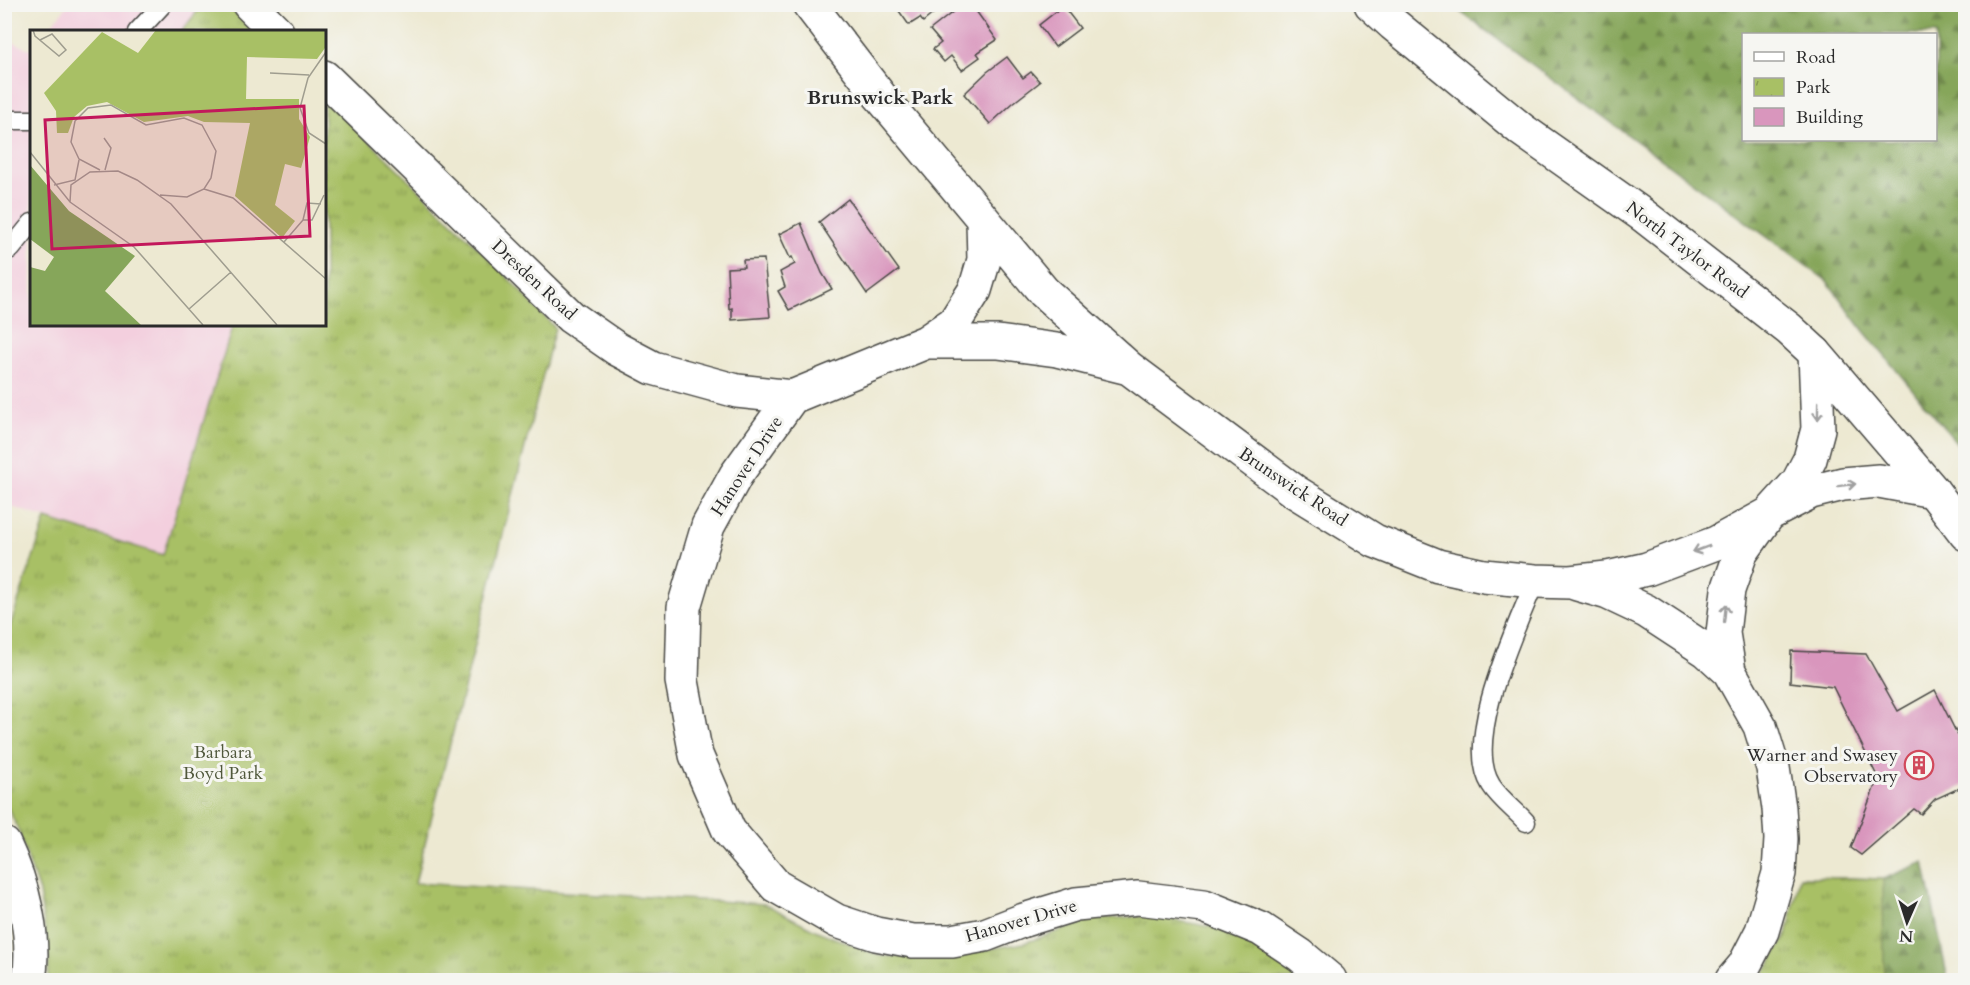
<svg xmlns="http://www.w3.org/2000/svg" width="1970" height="985" font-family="Cardo,serif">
  <defs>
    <pattern id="forest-firs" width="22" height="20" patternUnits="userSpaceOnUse" patternTransform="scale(1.5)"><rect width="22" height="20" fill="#86a65a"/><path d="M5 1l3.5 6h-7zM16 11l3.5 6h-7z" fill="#6e874b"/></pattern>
    <pattern id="park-tufts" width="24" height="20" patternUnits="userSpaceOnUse" patternTransform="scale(1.5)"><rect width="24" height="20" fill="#a8c065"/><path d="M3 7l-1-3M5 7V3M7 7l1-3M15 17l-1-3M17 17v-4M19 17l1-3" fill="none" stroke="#899c53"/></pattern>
  </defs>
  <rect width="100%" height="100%" fill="#f6f6f2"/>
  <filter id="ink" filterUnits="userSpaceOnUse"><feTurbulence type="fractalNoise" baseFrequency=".0167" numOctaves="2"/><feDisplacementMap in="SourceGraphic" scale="12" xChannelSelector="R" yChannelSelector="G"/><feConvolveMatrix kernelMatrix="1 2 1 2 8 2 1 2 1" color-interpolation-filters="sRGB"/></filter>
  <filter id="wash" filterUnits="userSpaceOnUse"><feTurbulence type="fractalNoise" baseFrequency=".008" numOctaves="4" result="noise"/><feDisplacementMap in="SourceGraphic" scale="24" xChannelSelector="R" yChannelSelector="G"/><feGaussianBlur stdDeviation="1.35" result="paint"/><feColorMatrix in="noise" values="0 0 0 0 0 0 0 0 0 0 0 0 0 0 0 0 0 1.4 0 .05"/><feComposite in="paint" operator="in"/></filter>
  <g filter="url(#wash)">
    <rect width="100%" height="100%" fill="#ede9d2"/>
    <path fill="#f3cfde" d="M68 5H203L181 31 45 32Z
      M5 38 29 49 31 47 32 324H233L163 555 5 505Z"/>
    <path fill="url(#forest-firs)" stroke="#586842" stroke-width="1.5" fill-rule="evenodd" d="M1451 5H1965V453L1863 330 1827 281ZM1936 34V140H1744V34Z
      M1924 862 1948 980H1760L1787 935 1800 877 1883 879Z"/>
    <path fill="url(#park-tufts)" stroke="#6a7648" stroke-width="1.5" d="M203 4 229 5 257 31 181 32Z
      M324 97 496 265 555 328 415 883 765 904 817 931 881 956 938 958 1024 943 1095 919 1151 916 1218 928 1280 961 1302 980H48L49 957 39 892 17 827 5 802V641L46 519 163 555 233 324H324Z
      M1800 877 1883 879 1884 980H1760L1787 935Z"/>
    <g id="blocks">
      <path fill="#d996bd" d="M894 4H945L923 22 920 18 909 25Z
        M963 4H971L997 40 977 53 980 57 962 70 951 56 944 62 933 49 941 43 930 30Z
        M1063 6 1080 28 1055 47 1039 25Z
        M1007 57 1023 78 1031 72 1040 82 1013 103 990 124 964 94 987 72Z
        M848 199 899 270 867 294 819 222Z
        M801 223 822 273 832 289 789 310 778 291 785 287 780 272 795 264 792 257 790 258 779 234Z
        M764 259 770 317 732 320V308L729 309 727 268 744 267 743 260Z
        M1791 651 1866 654 1898 711 1935 690 1966 752V785L1935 799 1921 814 1914 809 1861 855 1851 848 1878 778 1833 687 1790 682Z"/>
    </g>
  </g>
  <g filter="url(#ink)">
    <use href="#blocks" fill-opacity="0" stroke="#484844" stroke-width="1.5"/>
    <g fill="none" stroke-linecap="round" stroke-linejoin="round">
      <g stroke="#484844" stroke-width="21">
        <path id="lane" d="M137 32 163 4
          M4 120H32
          M4 250 11 249 32 223
          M1526 822C1515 810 1499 798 1491 785 1462 739 1517 627 1535 581"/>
      </g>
      <g stroke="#484844" stroke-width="36">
        <path id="street" d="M249 4 277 32
          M809 4 880 96 1044 292 1129 368 1294 491 1375 541 1438 566 1484 576 1535 581 1570 582 1607 578 1647 569 1716 543 1769 514 1798 482 1810 459 1818 429 1815 353
          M324 77 571 317 617 349 653 368 737 391 792 397
          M926 342 954 323 975 290 984 260 983 221
          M1129 368 1057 350 998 342H926L792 397 736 475 708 526 684 607 682 681 696 755 729 831 776 886 837 921 876 934 913 941H952L985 935 1024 920 1076 904 1138 898 1204 906 1261 929 1300 955 1330 980
          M1577 584 1608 593 1646 611 1707 651 1729 671 1760 726 1773 768 1779 808 1781 839 1779 873 1762 931 1744 966 1732 980
          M1729 671 1723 633 1728 590 1741 553 1769 514 1811 492 1843 484 1879 481 1933 491
          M4 844C23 884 36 936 29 980"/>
      </g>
      <g stroke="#484844" stroke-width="36">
        <path id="secondary" d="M1371 4 1393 24 1522 130 1644 216 1789 329 1815 353 1933 491 1966 534"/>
      </g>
      <use href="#lane" stroke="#fff" stroke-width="18"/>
      <use href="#street" stroke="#fff" stroke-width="33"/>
      <use href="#secondary" stroke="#fff" stroke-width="33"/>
    </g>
    <defs><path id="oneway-shaft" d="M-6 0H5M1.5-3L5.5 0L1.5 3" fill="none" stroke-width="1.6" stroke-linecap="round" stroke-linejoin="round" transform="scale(1.5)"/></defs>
    <g stroke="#a0a0a0">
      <use href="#oneway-shaft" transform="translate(1818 411) rotate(91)"/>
      <use href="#oneway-shaft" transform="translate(1847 485) rotate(-7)"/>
      <use href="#oneway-shaft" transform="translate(1701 549) rotate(160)"/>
      <use href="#oneway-shaft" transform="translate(1725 613) rotate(-84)"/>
    </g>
  </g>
  <defs>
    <g id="building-ring" transform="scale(1.5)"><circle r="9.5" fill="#f6f6f2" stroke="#d1495b" stroke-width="1.5"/><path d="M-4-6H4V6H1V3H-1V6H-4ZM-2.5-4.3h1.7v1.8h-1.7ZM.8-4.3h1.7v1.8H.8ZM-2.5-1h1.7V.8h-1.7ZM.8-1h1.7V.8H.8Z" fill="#d1495b"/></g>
  </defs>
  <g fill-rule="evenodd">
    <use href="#building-ring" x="1919" y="765"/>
  </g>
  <g text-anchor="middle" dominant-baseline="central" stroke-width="6" stroke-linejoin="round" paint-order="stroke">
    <g font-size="18" fill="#2b2b2b" stroke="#f6f6f2">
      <text transform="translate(1687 250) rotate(37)">North Taylor Road</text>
      <text transform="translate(534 280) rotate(43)">Dresden Road</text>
      <text transform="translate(747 466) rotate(-57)">Hanover Drive</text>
      <text transform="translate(1293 487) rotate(34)">Brunswick Road</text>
      <text transform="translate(1021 921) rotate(-16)">Hanover Drive</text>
    </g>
    <g font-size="18" fill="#50583c" stroke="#f6f6f2">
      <text x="223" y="752">Barbara<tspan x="223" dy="21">Boyd Park</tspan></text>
    </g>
    <g font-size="18" fill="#2b2b2b" stroke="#f6f6f2" text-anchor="end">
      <text x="1898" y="755">Warner and Swasey<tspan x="1898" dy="21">Observatory</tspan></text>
    </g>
    <g font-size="20" font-weight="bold" fill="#2b2b2b" stroke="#f6f6f2">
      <text x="880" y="97">Brunswick Park</text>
    </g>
  </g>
  <g transform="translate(30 30)">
    <rect width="296" height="296" fill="#ede9d2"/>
    <path d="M0 135 39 181 105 226 75 261 111 295H0V237L15 241 24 227 0 209Z" fill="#86a65a"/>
    <path d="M126 0H295V18L287 29 217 27 216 69H269V89L280 107 271 138 255 134 245 175 265 191 252 208 205 166 220 93 174 92 158 86 114 92 77 72 57 76 44 87 38 103H27L26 81 14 63 72 2 108 23Z" fill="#a8c065"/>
    <path fill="none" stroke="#9f9d8f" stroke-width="1.5" d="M3 0 5 6 29 26 36 20 22 4 10 10M296 22 278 48 270 78 279 103 296 114M240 43 279 45M74 108 81 118 75 140M0 122 40 172 104 217 173 295M70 140 49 129 41 112 45 91 58 78 81 75 116 95 154 88 172 95 186 121 181 148 174 159 157 167 130 165M24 155 45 150 49 130M174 159 203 168 296 249M40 172 41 155 60 142 88 141 107 150 141 174 247 295M273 190 277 173 291 174M254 212 273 190H282L294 165M159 279 201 242"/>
    <path fill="#c2185b" fill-opacity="0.15" stroke="#c2185b" stroke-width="3" d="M274 76 280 206 22 219 15 90Z"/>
    <rect width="296" height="296" fill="none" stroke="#2b2b2b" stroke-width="3"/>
  </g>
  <rect width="1970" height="985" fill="none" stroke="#f6f6f2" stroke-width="24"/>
  <rect x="1742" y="33" width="195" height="108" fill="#f6f6f2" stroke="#a5a5a2" stroke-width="1.5"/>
  <rect x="1754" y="52" width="30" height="9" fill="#ffffff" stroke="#a5a5a2" stroke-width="1.5"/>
  <text x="1796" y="63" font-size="18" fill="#2b2b2b">Road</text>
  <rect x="1754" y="78" width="30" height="18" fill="url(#park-tufts)" stroke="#a5a5a2" stroke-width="1.5"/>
  <text x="1796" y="93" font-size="18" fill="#2b2b2b">Park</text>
  <rect x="1754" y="108" width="30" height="18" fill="#d996bd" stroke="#a5a5a2" stroke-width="1.5"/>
  <text x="1796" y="123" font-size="18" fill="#2b2b2b">Building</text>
  <g transform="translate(1907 922) rotate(183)" stroke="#f6f6f2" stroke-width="4.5" paint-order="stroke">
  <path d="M0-4.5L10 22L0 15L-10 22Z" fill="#2b2b2b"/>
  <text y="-9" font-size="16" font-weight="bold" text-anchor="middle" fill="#2b2b2b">N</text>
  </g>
</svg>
